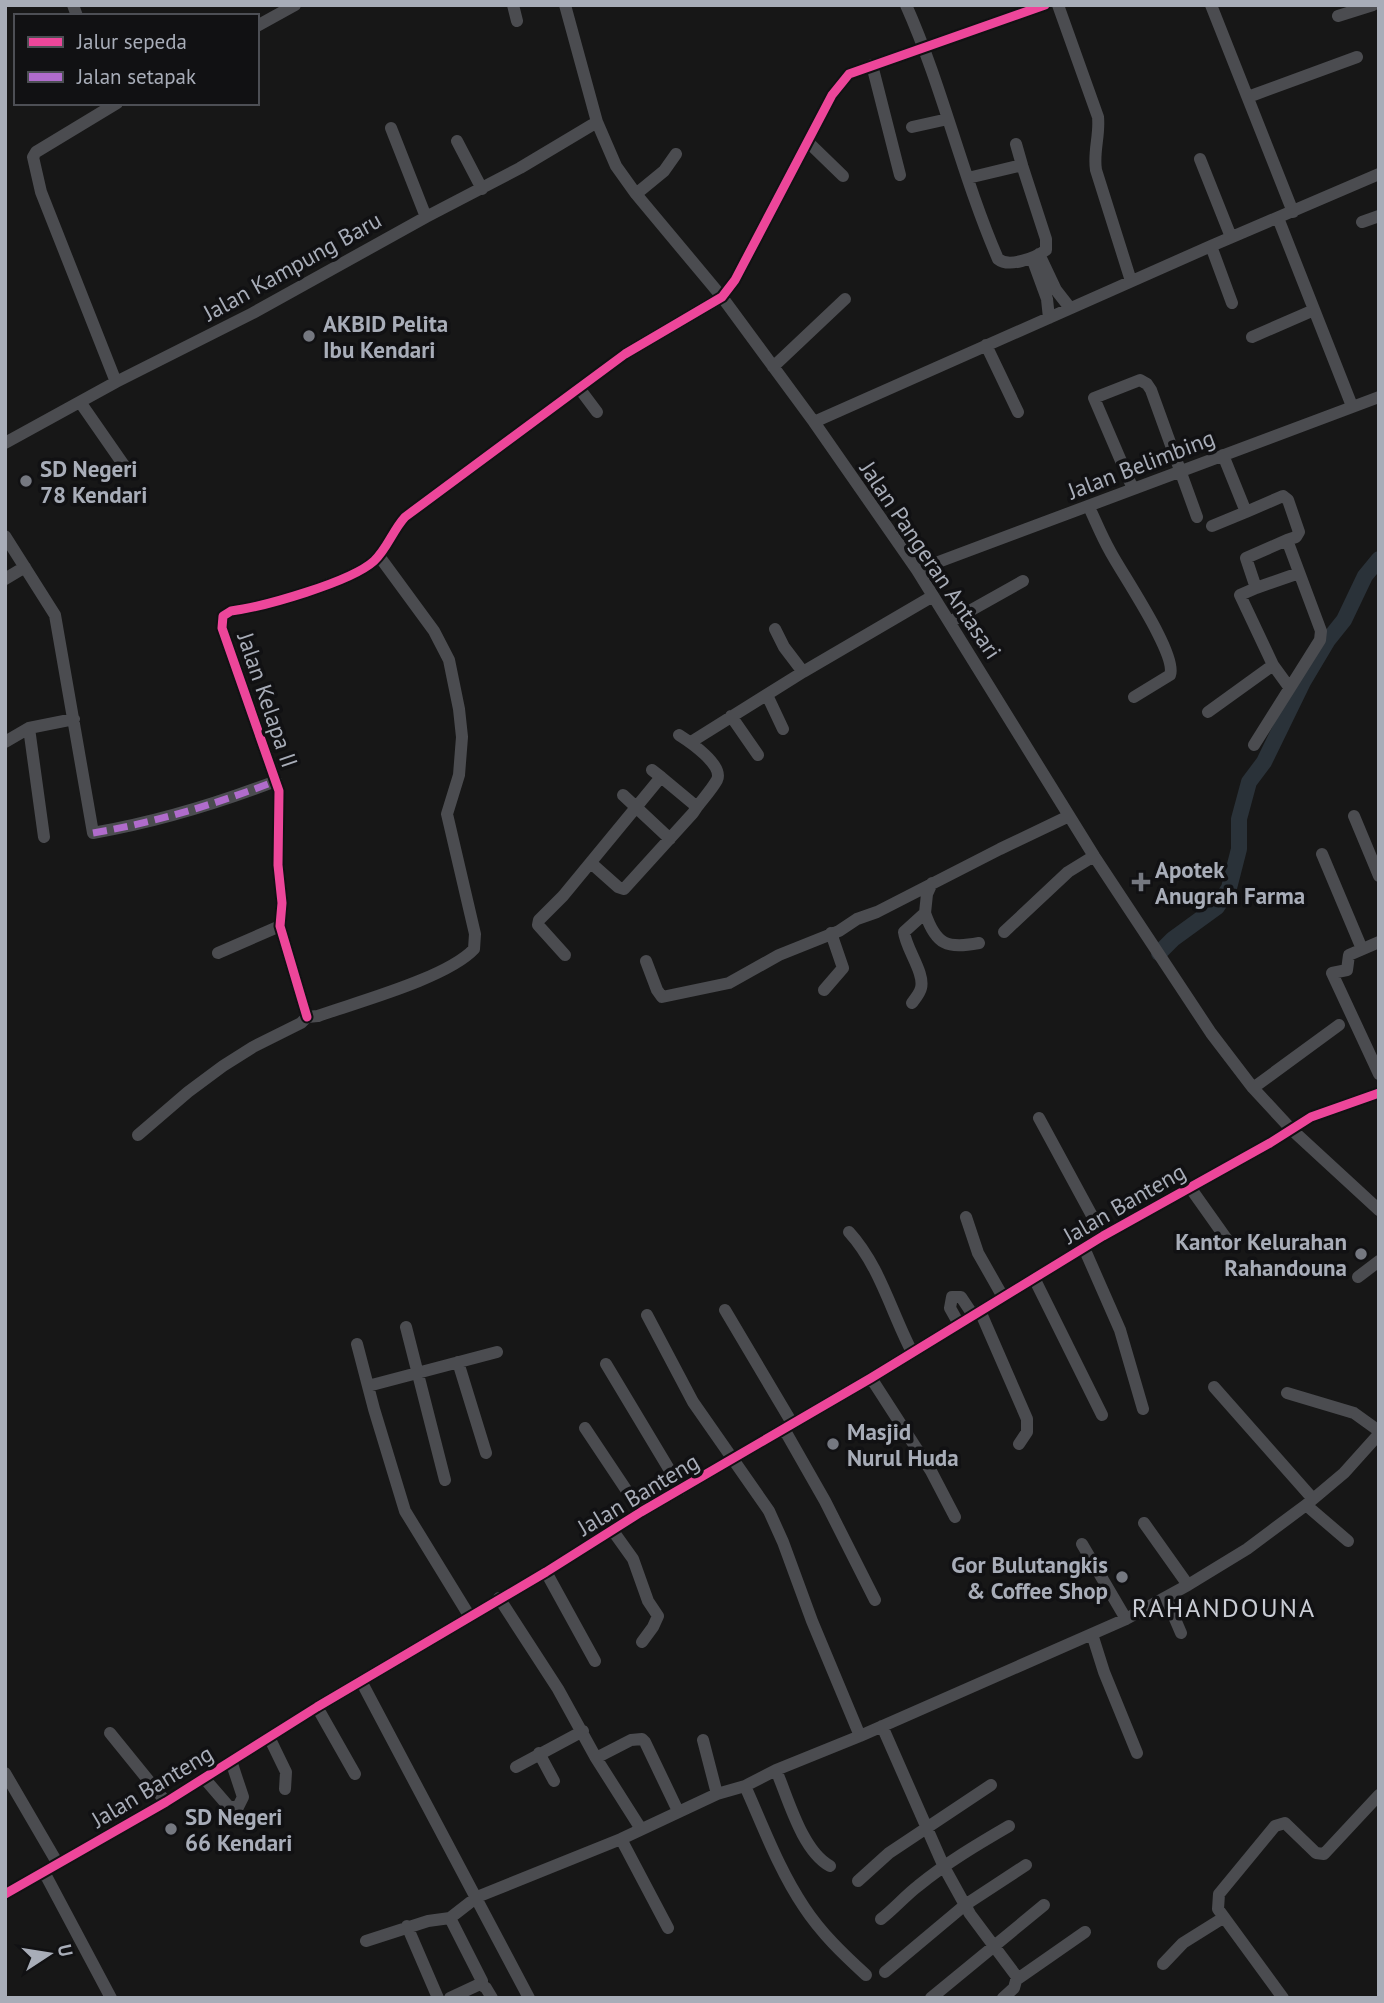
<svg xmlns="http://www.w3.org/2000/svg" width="1384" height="2003" font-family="'PT Sans',sans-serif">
  <rect width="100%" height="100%" fill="#171717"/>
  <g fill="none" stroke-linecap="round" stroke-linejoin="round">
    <path stroke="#2a3239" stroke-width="16" d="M1159 953 1173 939 1217 907 1229 888 1239 849V819L1249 782 1264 762 1303 682 1328 640 1344 620 1365 576 1379 559"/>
    <path stroke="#4b4c50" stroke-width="12" d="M73 5 77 16
      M513 5 517 21
      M565 5 597 122 616 166 636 194 722 297 814 422 917 570 1094 856 1211 1033 1253 1088 1291 1129 1379 1210
      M906 5C943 88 962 176 998 259 1009 268 1035 258 1046 250V239L1022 165 968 178
      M1058 5 1098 117C1100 135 1093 152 1096 170L1131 281
      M1211 5 1293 212
      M1338 16 1373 5
      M257 26 295 5
      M872 65 900 175
      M1248 97 1357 57
      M912 127 948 119
      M391 128 426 217
      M457 141 482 189
      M809 143 843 176
      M1016 144 1022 165
      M1200 159 1231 237
      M636 194 664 171 676 154
      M1278 218 1352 406
      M1362 222 1379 216
      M1211 246 1232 303
      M1039 254 1056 290 1070 308
      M1032 258 1047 299 1049 318
      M1252 337 1314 310
      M986 345 1018 412
      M773 367 845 299
      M116 382 41 192 33 157 36 152 117 103
      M579 388 597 412
      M80 402 130 474
      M814 422 1211 246 1379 174
      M5 443 116 382 253 313 426 217 520 168 597 122
      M1223 455 1246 512 1283 496 1288 500 1299 532 1296 537 1287 540 1321 631 1320 640 1254 745
      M1133 489 1094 398 1140 380 1147 384 1151 390 1197 517
      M1089 507C1096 522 1102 537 1110 551 1122 574 1178 655 1170 675L1134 697
      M1212 526 1246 512
      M5 536 55 615 93 833C157 822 216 804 276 781
      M917 570 1379 397
      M5 579 25 567
      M1256 588 1299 573
      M950 622 1023 581
      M775 629 784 647 803 672
      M1273 665 1289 687
      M767 695 783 729
      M1208 712 1273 665 1240 595 1256 588 1246 558 1287 540
      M731 716 758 755
      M29 728 44 837
      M679 735C690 742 724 765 717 780 712 789 703 799 697 807
      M5 742 29 728 74 719
      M691 742 803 672 933 596
      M623 795 670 839
      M1354 816 1379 876
      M1322 854 1362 949
      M591 863 618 887 624 889 693 813 697 807 661 777
      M925 913C936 945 947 949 979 943
      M1004 932 1068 872 1094 856
      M1379 942 1349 955 1347 970 1332 973 1379 1074
      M218 953 280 926
      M565 955 538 925 539 920 563 896 661 777 652 770
      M646 961 657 990 662 997 729 983 779 955 839 931 857 919 877 912 1000 849 1069 816
      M824 990 843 968 831 933
      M912 1003C915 999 920 993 921 988 925 973 906 949 904 932L925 913 927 894 932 883
      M307 1017 280 926 282 903 278 865 279 791 222 628 223 616 231 611C263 607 351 582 374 561 387 549 393 530 405 517L625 354 722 297 735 280 832 95 849 74 1045 5
      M1253 1088 1339 1025
      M1039 1118 1103 1236
      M138 1135 188 1092 223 1066 253 1047 301 1023 307 1017 318 1016C357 1002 447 978 474 949L475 934 447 814 459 775 462 737 459 709 449 660 434 631 379 556
      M1189 1186 1228 1241
      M966 1217 978 1253 1003 1297
      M849 1232C880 1266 891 1312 912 1352
      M1084 1248 1120 1330 1143 1409
      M1358 1277 1379 1261
      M1034 1278 1102 1415
      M725 1310 792 1423
      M980 1311 1027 1419V1432L1019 1444
      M647 1315 693 1402 769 1511 783 1542 812 1621 860 1736
      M959 1324 950 1308 952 1297H961L973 1315
      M406 1327 445 1480
      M357 1344 374 1409 405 1511 470 1617
      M458 1362 486 1453
      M606 1364 681 1489
      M871 1378 931 1471 955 1517
      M368 1386 497 1352
      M1214 1387 1313 1499
      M1287 1393 1354 1413 1379 1431
      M585 1428 641 1512
      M784 1429 825 1501 875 1600
      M1306 1505 1348 1541
      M1144 1523 1188 1585
      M613 1531 633 1559 648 1601 658 1616 653 1627 642 1642
      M1082 1544 1126 1619
      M546 1572 595 1661
      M499 1598 558 1689 596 1758
      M1166 1598 1181 1633
      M1092 1634 1104 1672 1137 1753
      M361 1681 529 1998
      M317 1707 355 1774
      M882 1726 944 1867 970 1914 1017 1977 1014 1988 1003 1998
      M110 1733 166 1802
      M269 1737 286 1772 285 1789
      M703 1740 717 1794
      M539 1753 554 1781
      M516 1767 583 1731
      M776 1770C788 1798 802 1851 830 1866
      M5 1773 58 1864
      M204 1778 229 1807H238L243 1797 231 1761
      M745 1786C763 1826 779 1870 804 1907 821 1933 843 1954 866 1975
      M641 1829 596 1758 631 1740 642 1739 645 1742 678 1811
      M621 1839 668 1928
      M44 1872 111 1998
      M858 1881 889 1853 991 1785
      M5 1894 166 1802 317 1707 546 1572 641 1512 871 1378 1103 1236 1270 1143 1311 1117 1379 1093
      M881 1919C894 1909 905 1896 918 1886 946 1863 978 1844 1009 1826
      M407 1926 438 1998
      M366 1941 428 1921 450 1918 477 1897 621 1839 717 1794 745 1786 776 1770 860 1736 1126 1619 1188 1585 1247 1549 1306 1505 1344 1473 1379 1434
      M1163 1964 1183 1943 1223 1918
      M885 1972 965 1905 1026 1865
      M1016 1980 1085 1932
      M480 1984 486 1988 492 1998
      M450 1998 480 1984 482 1981 450 1918
      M931 1998 1044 1905
      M1283 1998 1218 1909 1219 1894 1275 1826 1285 1823 1316 1853 1324 1854 1379 1795"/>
    <path stroke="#b06ccc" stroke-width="7" stroke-dasharray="14 7" stroke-linecap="butt" d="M93 833C157 822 216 804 276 781"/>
    <g stroke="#111113" stroke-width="13">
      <path id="cycleway" d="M307 1017 280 926 282 903 278 865 279 791 222 628 223 616 231 611C263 607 351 582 374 561 387 549 393 530 405 517L625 354 722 297 735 280 832 95 849 74 1045 5
        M5 1894 166 1802 317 1707 546 1572 641 1512 871 1378 1103 1236 1270 1143 1311 1117 1379 1093"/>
    </g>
    <use href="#cycleway" stroke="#ed469a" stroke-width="9"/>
  </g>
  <g fill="#757880" stroke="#111113" stroke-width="2.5">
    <circle cx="309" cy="336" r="7"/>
    <circle cx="26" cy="481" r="7"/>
    <path d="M1137.5 871.5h7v7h7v7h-7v7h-7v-7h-7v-7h7z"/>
    <circle cx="1361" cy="1254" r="7"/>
    <circle cx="833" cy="1444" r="7"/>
    <circle cx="1122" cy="1577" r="7"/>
    <circle cx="171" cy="1829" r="7"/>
  </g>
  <g text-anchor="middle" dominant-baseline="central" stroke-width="7" stroke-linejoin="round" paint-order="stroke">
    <g font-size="23" fill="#a8adb8" stroke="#111113">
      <text transform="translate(292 266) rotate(-29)">Jalan Kampung Baru</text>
      <text transform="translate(1141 464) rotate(-21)">Jalan Belimbing</text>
      <text transform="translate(931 560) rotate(56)">Jalan Pangeran Antasari</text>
      <text transform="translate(268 700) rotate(71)">Jalan Kelapa II</text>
      <text transform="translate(1124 1203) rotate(-30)">Jalan Banteng</text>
      <text transform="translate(638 1494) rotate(-31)">Jalan Banteng</text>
      <text transform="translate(152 1786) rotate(-31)">Jalan Banteng</text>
    </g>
    <g font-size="23" font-weight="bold" fill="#a8adb8" stroke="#111113" text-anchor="start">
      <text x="323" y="323">AKBID Pelita<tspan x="323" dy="26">Ibu Kendari</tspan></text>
      <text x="40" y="468">SD Negeri<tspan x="40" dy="26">78 Kendari</tspan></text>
      <text x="1155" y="869">Apotek<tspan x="1155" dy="26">Anugrah Farma</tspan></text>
      <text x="1347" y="1241" text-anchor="end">Kantor Kelurahan<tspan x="1347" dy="26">Rahandouna</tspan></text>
      <text x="847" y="1431">Masjid<tspan x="847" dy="26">Nurul Huda</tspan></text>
      <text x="1108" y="1564" text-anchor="end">Gor Bulutangkis<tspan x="1108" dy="26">&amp; Coffee Shop</tspan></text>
      <text x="185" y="1816">SD Negeri<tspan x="185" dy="26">66 Kendari</tspan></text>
    </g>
    <g font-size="26" letter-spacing="2" fill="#c9ccd4" stroke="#111113">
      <text x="1224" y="1607">RAHANDOUNA</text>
    </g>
  </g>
  <rect width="1384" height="2003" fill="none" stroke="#a8adb8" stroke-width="14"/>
  <rect x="14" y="14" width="245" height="91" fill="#111113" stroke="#4d4f55" stroke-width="2"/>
  <rect x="28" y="37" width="35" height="10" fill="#ed469a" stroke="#4d4f55" stroke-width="2"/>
  <text x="77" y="49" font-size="21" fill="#a8adb8">Jalur sepeda</text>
  <rect x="28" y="72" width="35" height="10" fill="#b06ccc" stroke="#4d4f55" stroke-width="2"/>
  <text x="77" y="84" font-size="21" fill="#a8adb8">Jalan setapak</text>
  <g transform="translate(49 1954) rotate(78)" stroke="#111113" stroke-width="5" paint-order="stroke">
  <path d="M0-5L12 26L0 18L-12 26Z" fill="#a8adb8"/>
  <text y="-10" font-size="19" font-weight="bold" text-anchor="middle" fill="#a8adb8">U</text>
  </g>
</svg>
